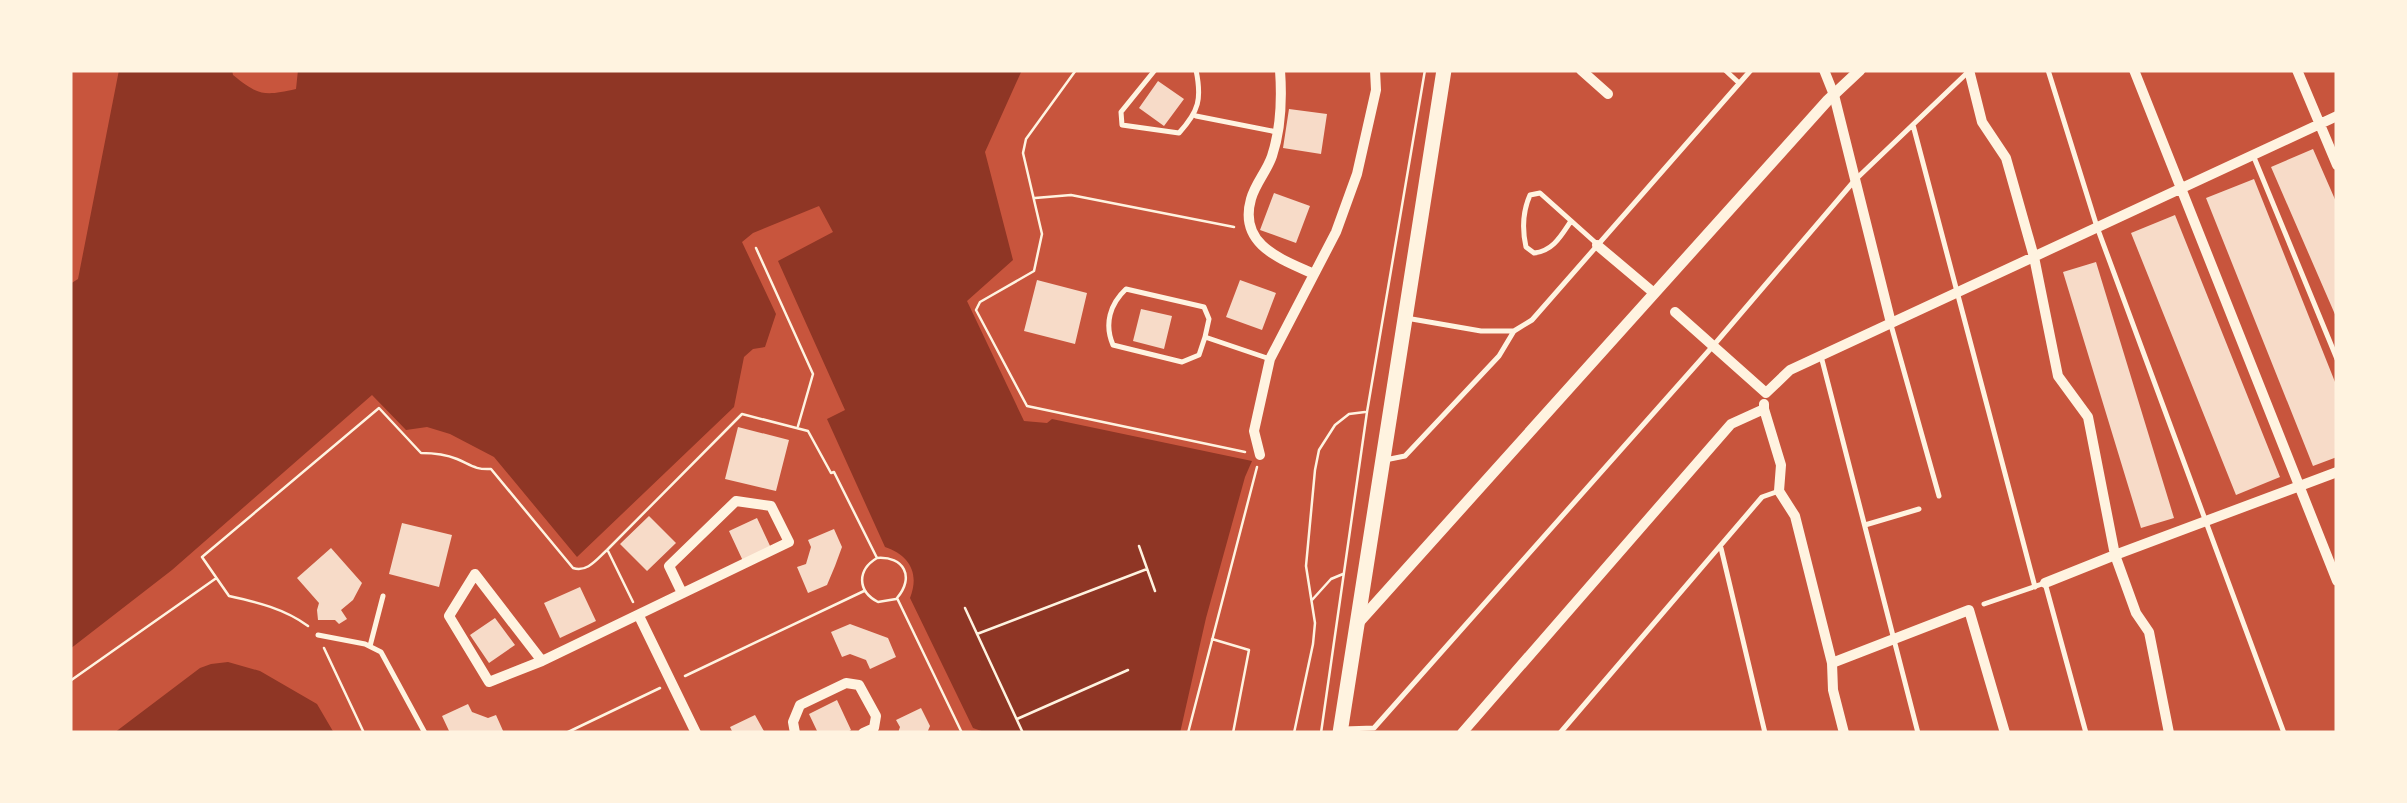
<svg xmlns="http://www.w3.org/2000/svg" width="2407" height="803" font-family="'Sofia Sans Condensed',sans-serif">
  <rect width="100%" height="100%" fill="#c8553d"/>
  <path fill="#8f3625" d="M119 70H232L233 75C259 96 264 96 296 89L298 70H1022L985 152 1013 260 967 301 1024 421 1047 423 1052 419 1252 461 1245 477 1206 618 1180 733H987L973 728 910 598C920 573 909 555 885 547L827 419 845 410 778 261 833 232 819 206 753 233 742 242 776 314 765 347 753 349 744 357 734 407 577 557 494 457 450 434 427 427 406 430 372 395 172 570 70 649V284L78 279Z
    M228 662 260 671 317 704 334 733H114L200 668 211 664Z"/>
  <path fill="#f7dbc8" d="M1158 81 1184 99 1164 126 1139 108Z
    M1289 109 1327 114 1321 154 1283 148Z
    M2313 149 2337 204V319L2271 167Z
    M2254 179 2337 387V457L2313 466 2206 198Z
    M1274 193 1310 206 1296 243 1260 230Z
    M2175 215 2280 477 2236 495 2131 233Z
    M2096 262 2174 518 2141 528 2063 272Z
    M1037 280 1087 293 1075 344 1024 331Z
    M1240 280 1276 293 1262 330 1226 317Z
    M1141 309 1172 316 1164 349 1133 341Z
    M738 427 789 440 776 491 725 479Z
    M649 516 676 543 647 571 620 544Z
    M757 518 771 548 743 561 729 531Z
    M402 523 452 535 439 587 389 574Z
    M834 529 842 547 835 566 827 585 808 593 797 567 806 564 811 547 808 540Z
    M331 548 362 583 353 600 341 610 347 619 339 624 335 620H318L317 610 319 603 297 578Z
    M580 587 596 621 560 638 544 603Z
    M495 618 515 645 489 663 470 635Z
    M850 624 888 638 896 657 870 669 866 660 850 654 842 657 831 632Z
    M837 700 851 730 846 733H818L809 714Z
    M468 704 472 712 488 718 496 715 504 733H450L442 716Z
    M921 708 930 726 927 733H898L900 727 896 720Z
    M755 715 765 733H733L730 727Z"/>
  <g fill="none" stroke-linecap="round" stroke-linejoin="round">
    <path stroke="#fff3e0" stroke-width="2.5" d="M1076 70 1026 139 1023 153 1042 234 1034 271 980 302 976 310 1027 406 1245 452
      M1035 198 1071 195 1234 227
      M756 248 813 374 798 426
      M1139 546 1155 591
      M608 551 633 602
      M877 558C857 570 857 591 878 602L896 599
      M1312 600 1331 579 1343 574
      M965 608 1023 733
      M308 626C285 609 257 602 229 596L202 557 379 408 421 453C434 453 445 454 457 459 471 465 475 470 491 469L573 568C587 573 597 559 607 550L742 414 808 431 831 473 834 472 877 558C904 556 915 577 897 598L962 733
      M977 634 1147 569
      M1212 639 1249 650 1233 733
      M324 648 364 733
      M685 676 864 591
      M70 681 215 579
      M1017 719 1128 670
      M566 733 660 688
      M1188 733 1257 467
      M1294 733 1313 644 1315 623 1306 566 1315 470 1319 450 1335 425 1349 414 1365 412
      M1321 733 1367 412 1425 70"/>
    <path stroke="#fff3e0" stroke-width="5" d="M1155 70 1121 112 1122 125 1179 133C1199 111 1202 99 1196 70
      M1725 70 1739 83
      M2048 70 2097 227 2284 733
      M1196 116 1277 132
      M1913 125 2035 587
      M2253 155 2337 359
      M1571 221C1561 236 1553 251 1534 253L1526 247C1522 229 1522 213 1530 195L1540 193 1597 244
      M1406 318 1481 331H1514L1532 320 1751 70
      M1891 325 1939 496
      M1205 337 1209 319 1204 307 1126 289C1110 304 1104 324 1113 345L1182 362 1199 355 1205 337 1267 358
      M1821 356 1918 733
      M1385 460 1405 456 1499 356 1514 331
      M1865 525 1919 509
      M1721 548 1765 733
      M1984 604 2045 583 2086 733
      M318 635 365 644 381 652 425 733
      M370 646 383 596
      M1344 729 1374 728 1713 346 1855 180 1967 73
      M1560 733 1762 497 1779 491"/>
    <path stroke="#fff3e0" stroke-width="10" d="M1280 70C1282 98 1281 129 1272 156 1267 171 1255 184 1251 199 1238 245 1281 259 1314 274
      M1581 70 1608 94
      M1824 70 1834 95 1891 323
      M1969 70 1982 122 2006 158 2034 257 2058 376 2088 417 2115 555 2136 613 2149 632 2169 733
      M2134 70 2337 581
      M2297 70 2337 165
      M1597 245 1654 293
      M1675 312 1766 393
      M1766 393 1790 370 2337 116
      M1764 404V409L1781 465 1779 491 1795 516 1832 663 1833 690 1844 733
      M1260 455 1254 431 1270 359 1336 232 1357 174 1376 90 1375 70
      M2045 583 2115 555 2337 472
      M639 616 696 733
      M542 661 475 574 449 616 489 682 542 661 789 542 771 506 736 501 669 566 682 593
      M1832 663 1969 610 2005 733
      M795 733 793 722 800 705 846 683 859 685 876 716 874 728 863 733
      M1462 733 1731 424 1764 409"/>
    <path stroke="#fff3e0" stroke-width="11" d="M1359 622 1828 100 1860 70"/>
    <path stroke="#fff3e0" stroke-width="15" d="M1340 733 1444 70"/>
  </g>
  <rect width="2407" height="803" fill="none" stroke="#fff3e0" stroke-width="145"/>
</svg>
